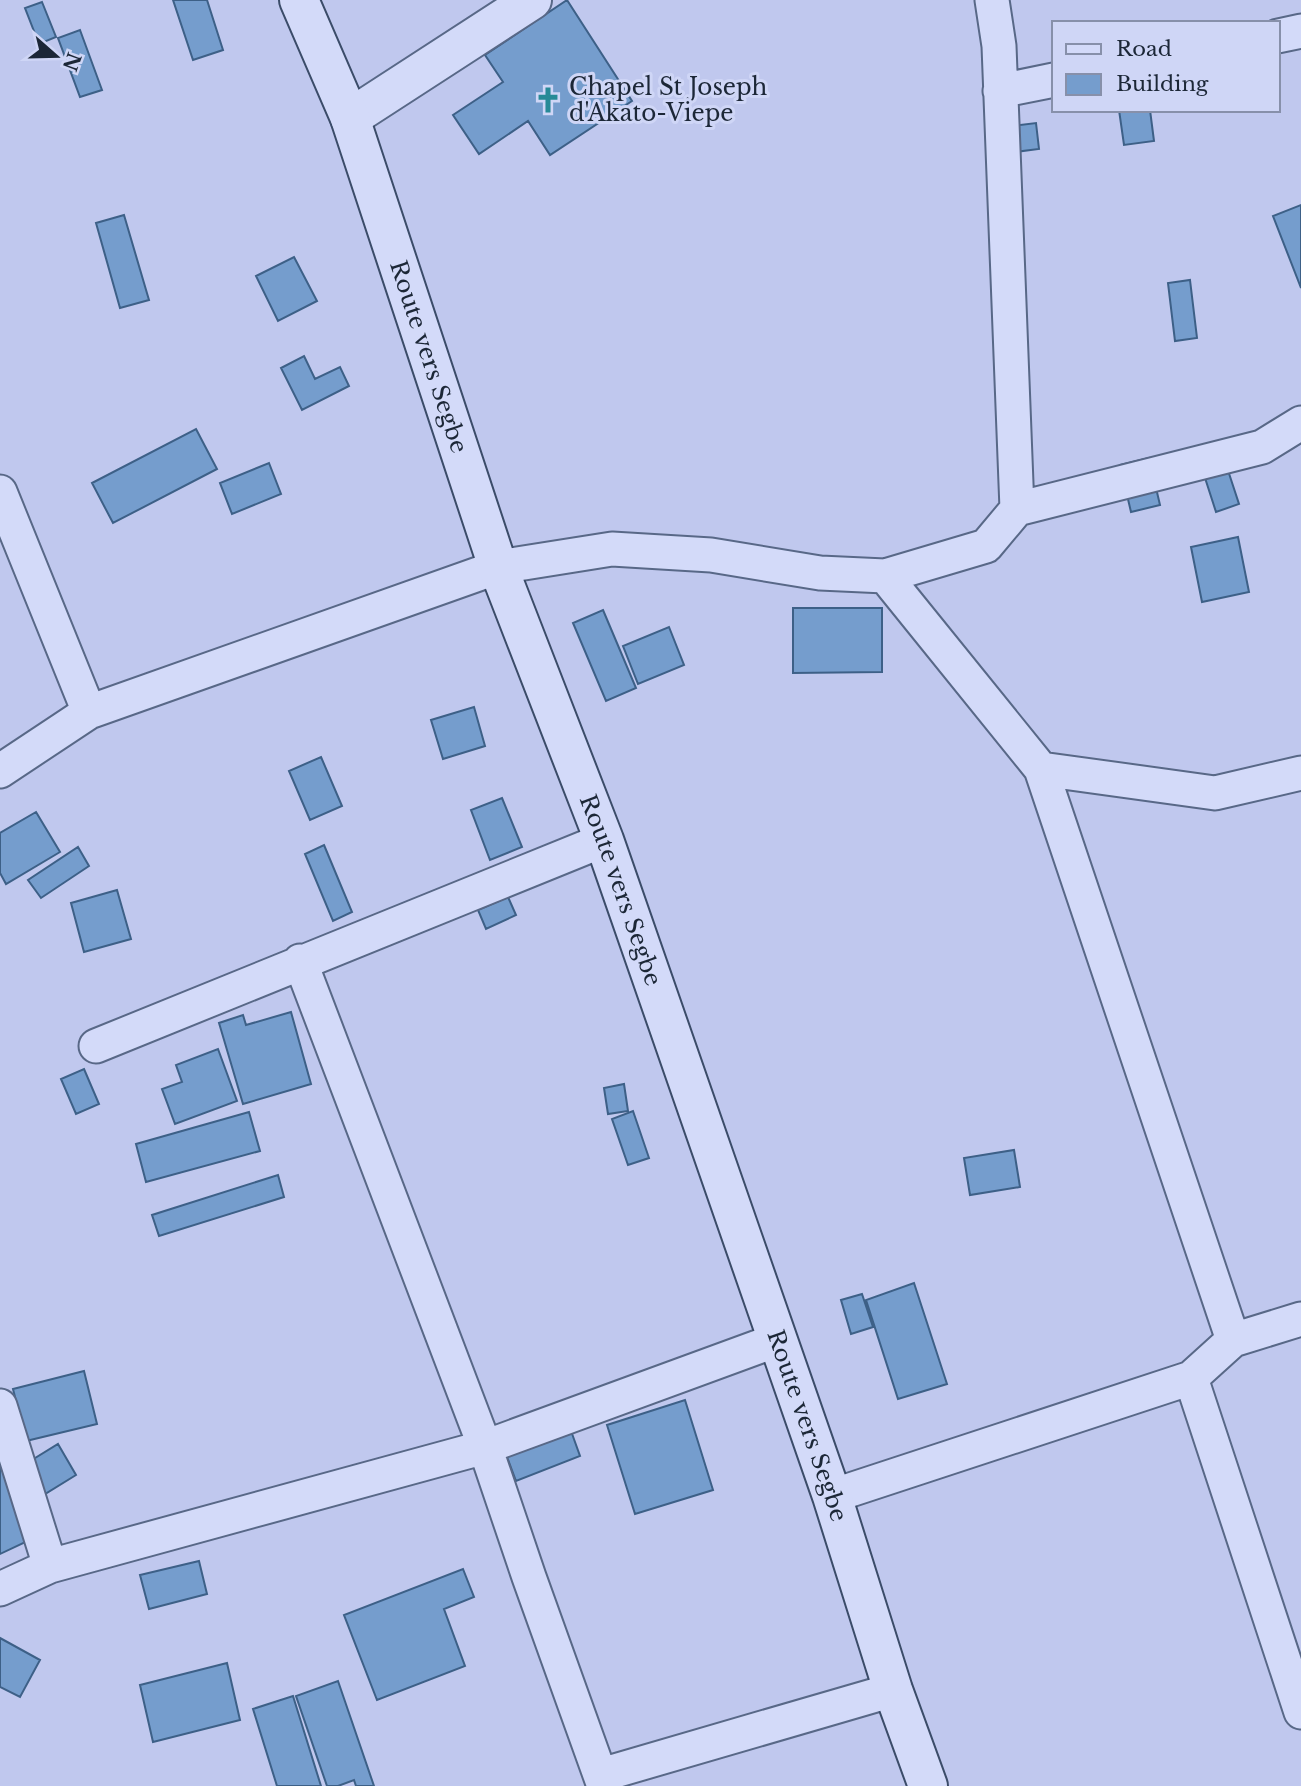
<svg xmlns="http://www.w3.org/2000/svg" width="1301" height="1786" font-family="'Libre Baskerville',serif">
  <rect width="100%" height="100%" fill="#c0c8ee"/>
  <path fill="#759dcd" stroke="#3d6087" stroke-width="2" d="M173 0H207L223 50 193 60Z
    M567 0 632 101 550 155 528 121 479 154 453 115 503 82 485 55Z
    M42 2 56 37 39 44 25 8Z
    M80 30 102 90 80 97 58 38Z
    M1119 110H1150L1154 141 1124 145Z
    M1036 123 1039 149 1015 152 1013 126Z
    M1301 205V288L1273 216Z
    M124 215 149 300 120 308 96 223Z
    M294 257 317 301 278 321 256 276Z
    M1190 280 1197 338 1175 341 1168 283Z
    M304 356 315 379 340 367 349 386 302 410 281 368Z
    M196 429 217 469 113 523 92 483Z
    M1219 443 1239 504 1216 512 1196 450Z
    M1149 458 1160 505 1131 512 1120 465Z
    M269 463 281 494 232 514 220 483Z
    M1238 537 1249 592 1202 602 1191 547Z
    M793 608H882V672L793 673Z
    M603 610 636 688 606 701 573 623Z
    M669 627 684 665 638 684 623 646Z
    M474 707 485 746 443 759 431 720Z
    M321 757 342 806 310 820 289 771Z
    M502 798 522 847 490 860 471 810Z
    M36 812 60 852 6 884 0 873V833Z
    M324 845 352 912 333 921 305 854Z
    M78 847 89 866 41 898 28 880Z
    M117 890 131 939 84 952 71 903Z
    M508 897 516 915 486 929 478 910Z
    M291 1012 311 1084 243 1104 219 1023 243 1015 246 1025Z
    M218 1049 237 1101 175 1124 162 1089 182 1082 176 1065Z
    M84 1069 99 1104 76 1114 61 1079Z
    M624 1084 628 1111 608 1114 604 1088Z
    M633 1111 649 1158 628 1165 612 1119Z
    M249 1112 260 1151 146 1182 136 1144Z
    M1014 1150 1020 1187 970 1195 964 1158Z
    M278 1175 284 1197 159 1236 152 1215Z
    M914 1283 947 1384 898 1399 866 1300Z
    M862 1294 873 1327 851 1334 841 1300Z
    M84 1371 97 1424 26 1441 13 1389Z
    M685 1400 713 1490 635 1514 607 1425Z
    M566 1417 580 1456 516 1481 501 1441Z
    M58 1444 76 1475 45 1494 27 1463Z
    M1 1466 34 1538 0 1554V1467Z
    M199 1561 207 1594 149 1609 140 1575Z
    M463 1569 474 1597 444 1609 465 1666 377 1700 344 1615Z
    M0 1638 40 1660 20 1697 0 1687Z
    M227 1663 240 1720 153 1742 140 1685Z
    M338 1681 374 1786H356L354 1780 338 1786H327L296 1696Z
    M293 1696 321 1786H277L253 1709Z"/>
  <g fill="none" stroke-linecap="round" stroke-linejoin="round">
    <g stroke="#586887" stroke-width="37">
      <path id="minor" d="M1278 36 1301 31
        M1000 91 1054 80
        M0 492 89 712
        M1017 509 1262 447 1301 423
        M885 576 1041 769 1233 1340
        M1041 769 1215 793 1301 773
        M0 771 89 712 498 567 612 549 711 555 820 573 885 576 986 546 1017 509 999 46 992 0
        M300 961 485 1447 529 1577 604 1786
        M96 1046 604 840
        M1191 1378 1301 1712
        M0 1406 50 1566
        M832 1496 1191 1378 1233 1340 1301 1319
        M0 1589 50 1566 485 1447 777 1340
        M601 1775 893 1690"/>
    </g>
    <g stroke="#586887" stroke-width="42">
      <path id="tertiary" d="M350 118 532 0"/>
    </g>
    <g stroke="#3b4c69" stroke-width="42">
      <g id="secondary">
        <path id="s1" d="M299 0 350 118 498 567 604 840 832 1496 893 1690 928 1786"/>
      </g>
    </g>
    <use href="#minor" stroke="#d3daf9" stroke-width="33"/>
    <use href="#tertiary" stroke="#d3daf9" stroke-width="38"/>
    <use href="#secondary" stroke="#d3daf9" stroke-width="38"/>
  </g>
  <defs>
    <g id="church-bare" transform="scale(2.1)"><path d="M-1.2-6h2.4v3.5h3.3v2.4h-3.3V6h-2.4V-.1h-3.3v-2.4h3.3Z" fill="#278a97" stroke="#cfd6f6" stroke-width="2.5" paint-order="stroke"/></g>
  </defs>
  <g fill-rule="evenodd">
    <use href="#church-bare" x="548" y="100"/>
  </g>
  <g text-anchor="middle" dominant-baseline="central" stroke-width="6" stroke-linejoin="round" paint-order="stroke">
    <g font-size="23" fill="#1c2737" stroke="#cfd6f6" text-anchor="start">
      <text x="569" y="87">Chapel St Joseph<tspan x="569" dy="26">d'Akato-Viepe</tspan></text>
    </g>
    <g font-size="23" fill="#1c2737" stroke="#cfd6f6">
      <text stroke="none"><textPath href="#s1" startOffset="380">Route vers Segbe</textPath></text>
      <text stroke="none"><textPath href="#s1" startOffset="947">Route vers Segbe</textPath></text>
      <text stroke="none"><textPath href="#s1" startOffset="1514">Route vers Segbe</textPath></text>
    </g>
  </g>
  <rect x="1052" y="21" width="228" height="91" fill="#cfd6f6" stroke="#8790aa" stroke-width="2"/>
  <rect x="1066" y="44" width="35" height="10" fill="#d3daf9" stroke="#8790aa" stroke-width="2"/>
  <text x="1116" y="56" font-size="21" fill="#1c2737">Road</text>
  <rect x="1066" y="74" width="35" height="21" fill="#759dcd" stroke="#8790aa" stroke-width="2"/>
  <text x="1116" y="91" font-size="21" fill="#1c2737">Building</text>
  <g transform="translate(56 56) rotate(110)" stroke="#cfd6f6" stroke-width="5" paint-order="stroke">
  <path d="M0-5L12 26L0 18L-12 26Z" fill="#1c2737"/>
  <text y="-10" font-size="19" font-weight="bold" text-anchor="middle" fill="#1c2737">N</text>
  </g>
</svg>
